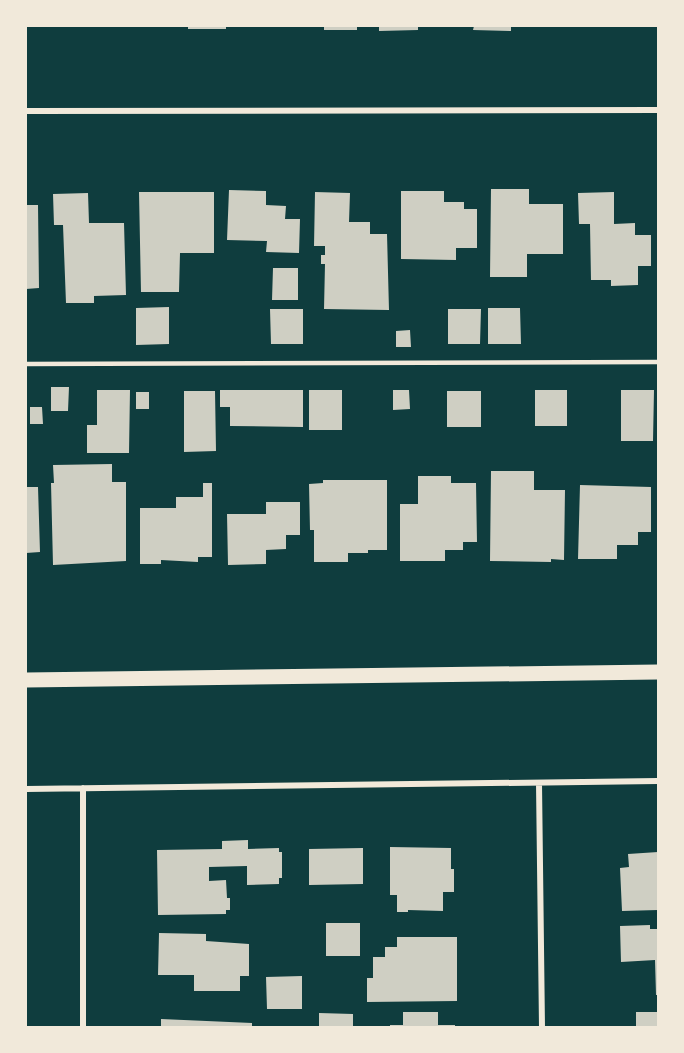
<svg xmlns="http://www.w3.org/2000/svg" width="684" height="1053" font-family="'Titillium Web',sans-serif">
  <rect width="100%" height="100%" fill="#0f3d3e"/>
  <path fill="#cfcfc3" d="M188 26H226V29H188Z
    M324 26H357V30H324Z
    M379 26H418V30L379 31Z
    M474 26H511V31L473 30Z
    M491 189H529V204H563V254H527V277H490Z
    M229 190 266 191V205L286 206 285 219H300L299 253 266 252 267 241 227 240Z
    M401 191H444V202H464V209H477V248H456V260L401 259Z
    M139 192H214V253H180L179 292H141Z
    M315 192 350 193 349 222H370V234H387L389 310 324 309 325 264H321V255H325V246H314Z
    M614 192V224L635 223V235H651V266H638V285L611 286V280H591L590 224H579L578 193Z
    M88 193 89 223H124L126 295 94 296V303H66L63 225H54L53 194Z
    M26 205H38L39 288 26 289Z
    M273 268H298V300H272Z
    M169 307V344L136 345V308Z
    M488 308H520L521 344H488Z
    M270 309H303V344H271Z
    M448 309H481L480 344H448Z
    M410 330 411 347H396V331Z
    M51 387H69L68 411H51Z
    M97 390H130L129 453H87V425H97Z
    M220 390H303V427L230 426V407H220Z
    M309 390H342V430H309Z
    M393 390H409L410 409 393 410Z
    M535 390H567V426H535Z
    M621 390H654L653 441H621Z
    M184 391H215L216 451 184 452Z
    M447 391H481V427H447Z
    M136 392H149V409H136Z
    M30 407H42L43 424H30Z
    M112 464V482H126V561L53 565 51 483H54L53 465Z
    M491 471H534V490H565L564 560 551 559V562L490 561Z
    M418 476H451V483H476L477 542H463V550H445V561H400V504H418Z
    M323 480H387V550H368V553H348V562H314V530H310L309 484 323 483Z
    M203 483H212V557H198V562L161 560V564H140V508H176V497H203Z
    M580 485 651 487V532H638V545H617V559H578Z
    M26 487H38L40 552 26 553Z
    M266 502H300V535H286V549L266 550V564L228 565 227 514H266Z
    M248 840V849L279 848V852H282V878H279V884L247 885V866L209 867V881L226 880 227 898H230V910H226V914L158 915 157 850 222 849V841Z
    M390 847 451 848V869H454V892H443V911L408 910V912H397V895H390Z
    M363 848V884L309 885V849Z
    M658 852V910L622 911 620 868 629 867 628 854Z
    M326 923H360V956H326Z
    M650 925V929H658V995H656L655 960 621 962 620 926Z
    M159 933 206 934V941L249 944V976H240V991H194V975H158Z
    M397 937H457V1001L367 1002V978H373V957H385V947H397Z
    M302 976V1009H267L266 977Z
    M403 1012H438V1025H455V1028H390V1025H403Z
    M636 1012H658V1028H636Z
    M319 1013 353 1014V1028H319Z
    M161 1019 252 1023V1028H161Z"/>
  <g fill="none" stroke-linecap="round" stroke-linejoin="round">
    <path stroke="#f1e9da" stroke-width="4.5" d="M26 364 658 362"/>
    <path stroke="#f1e9da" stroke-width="6" d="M26 111 658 110
      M539 783 542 1028
      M26 789 658 781
      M83 1028V788"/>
    <path stroke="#f1e9da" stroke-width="15" d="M26 680 658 672"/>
  </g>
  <rect width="684" height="1053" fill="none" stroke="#f1e9da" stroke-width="54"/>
</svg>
